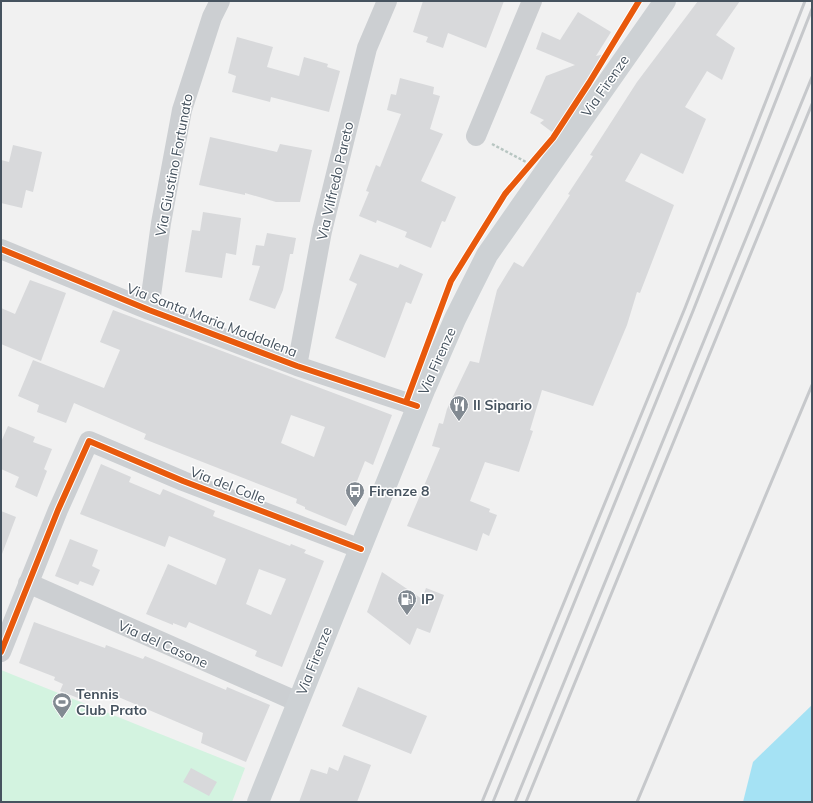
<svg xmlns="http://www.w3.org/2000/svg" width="813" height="803" font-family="Mulish,sans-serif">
  <rect width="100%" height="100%" fill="#f1f1f1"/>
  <path fill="#d3f3e0" d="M1 670 245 768 232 802H1Z"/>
  <path fill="#a5e2f4" d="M812 705V802H743L753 762Z"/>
  <path fill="#d8d9db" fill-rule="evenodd" d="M423 1H504L486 48 448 33 443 48 426 42 428 37 413 32Z
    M698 1H740L716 35 735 48 722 80 707 71 685 107 706 119 683 174 641 153 625 181 674 205 640 293 637 292 627 325 593 406 542 390 530 430 533 431 519 472 485 462 470 501 490 509 489 512 497 515 489 536 483 533 477 551 407 526 440 448 432 446 439 423 443 424 447 409 470 361 479 363 497 290 514 262 523 267 570 195 568 194 593 156 590 155 637 82Z
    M578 12 611 32 596 56 605 54 567 116 552 132 540 123 544 120 530 113 546 76 575 65 536 49 542 32 560 40Z
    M237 37 273 47 267 67 299 76 304 57 328 64 327 67 340 71 329 112 271 97 270 102 232 92 236 76 228 73Z
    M400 78 434 87 433 94 440 96 430 129 443 134 421 181 456 197 445 222 442 221 431 248 405 237 407 232 377 220 376 223 359 216 369 192 366 191 376 165 380 167 401 114 387 110 391 94 396 95Z
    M210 137 277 152 280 144 312 150 300 202H276L245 193V195L199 185Z
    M13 145 42 152 33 192 26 190 22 208 1 203V160L9 162Z
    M203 212 241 218 236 255 226 253 222 278 185 272 192 230 200 231Z
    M267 233 296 238 293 254H290L283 290 275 309 249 300 260 266 252 265 256 245 264 246Z
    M360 254 398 268 400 264 423 274 411 304 406 302 385 358 335 338 357 284 349 280Z
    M30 280 66 293 41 361 1 344V308L15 314Z
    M113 310 392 415 373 465 365 461 353 491 360 494 346 526 305 509V507L296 503 297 499 144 439 146 434 74 403 66 423 37 412 39 405 18 396 33 360 104 388 120 350 100 342ZM291 415 325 427 314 457 281 443Z
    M8 426 35 437 33 442 52 449 44 469 47 471 37 497 15 487 19 477 1 469V442Z
    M101 464 131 477 129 482 160 495 163 489 215 511 213 516 290 546 291 544 306 550 304 553 324 561 282 667 255 656 257 651 189 622 186 628 173 623V625L146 614 168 564 216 585 226 559 169 536 165 547 80 514ZM259 569 286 579 271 615 246 604Z
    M1 511 16 517 2 554 1 553Z
    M70 539 98 550 92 566 100 570 93 586 80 581 78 585 55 576Z
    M382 572 422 599 426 588 444 595 430 633 417 628 410 645 367 612Z
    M34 622 105 648 106 645 143 659 145 656 226 690 227 687 270 705 246 762 201 743 203 733 116 696 114 701 82 688 78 698 60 691 63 684 54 680 55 677 19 663Z
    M358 687 427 716 411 754 342 726Z
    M344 755 371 765 357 802H299L311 769 327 774 329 767 338 771Z
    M191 768 217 782 209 796 183 782Z"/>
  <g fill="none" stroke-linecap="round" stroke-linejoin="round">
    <path stroke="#b8c6c2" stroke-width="2.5" stroke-dasharray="3 2" stroke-linecap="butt" d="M492 144 528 163"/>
    <path stroke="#cccfd2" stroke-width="20" d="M476 136 532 1
      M1 249 149 310 297 366 417 406
      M149 310 161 223 182 110 212 17 220 1
      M297 366 322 231 367 48 387 1
      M28 583 298 702
      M1 652 58 510 89 441 183 481 361 549"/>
    <path stroke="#cdd1d4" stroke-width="22" d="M258 802 425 388 455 319 487 255 665 1"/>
    <path stroke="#c6c8cb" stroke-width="3" d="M482 802 685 308 805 1
      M493 802 693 311 812 9
      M515 802 812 77
      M526 802 812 104
      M637 802 812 385"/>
    <g stroke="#fff" stroke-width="8">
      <path id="cycleway" d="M1 249 149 310 297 366 417 406
        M406 402 451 281 505 194 553 138 589 83 639 1
        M1 652 58 510 89 441 183 481 361 549"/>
    </g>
    <use href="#cycleway" stroke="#e8590c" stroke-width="6"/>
  </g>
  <defs>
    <g id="restaurant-pin" transform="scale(1)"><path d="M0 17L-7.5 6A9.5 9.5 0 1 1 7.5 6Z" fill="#828a92" stroke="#fff"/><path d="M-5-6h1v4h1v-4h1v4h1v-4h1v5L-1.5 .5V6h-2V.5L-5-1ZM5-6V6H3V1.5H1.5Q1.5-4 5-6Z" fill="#fff"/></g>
    <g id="bus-pin" transform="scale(1)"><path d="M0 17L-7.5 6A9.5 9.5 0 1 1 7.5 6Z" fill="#828a92" stroke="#fff"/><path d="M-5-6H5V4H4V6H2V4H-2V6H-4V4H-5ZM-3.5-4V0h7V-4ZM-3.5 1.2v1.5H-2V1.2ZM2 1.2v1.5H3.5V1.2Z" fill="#fff"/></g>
    <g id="fuel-pin" transform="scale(1)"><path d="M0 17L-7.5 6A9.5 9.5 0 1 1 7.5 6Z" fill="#828a92" stroke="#fff"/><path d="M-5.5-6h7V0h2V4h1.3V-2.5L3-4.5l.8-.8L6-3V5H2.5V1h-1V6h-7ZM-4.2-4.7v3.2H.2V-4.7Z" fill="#fff"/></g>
    <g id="stadium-pin" transform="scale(1)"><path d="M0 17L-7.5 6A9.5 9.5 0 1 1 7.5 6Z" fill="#828a92" stroke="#fff"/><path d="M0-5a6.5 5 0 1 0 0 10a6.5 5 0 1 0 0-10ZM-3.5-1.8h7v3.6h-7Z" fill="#fff"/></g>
  </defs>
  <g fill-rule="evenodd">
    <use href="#restaurant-pin" x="459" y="405"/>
    <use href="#bus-pin" x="355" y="491"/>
    <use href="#fuel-pin" x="407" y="599"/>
    <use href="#stadium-pin" x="62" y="702"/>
  </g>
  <g text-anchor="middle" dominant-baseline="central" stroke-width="3" stroke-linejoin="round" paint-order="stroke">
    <g font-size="14" fill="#46535f" stroke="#fff">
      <text transform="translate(605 86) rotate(-55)">Via Firenze</text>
      <text transform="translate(174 165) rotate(-79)">Via Giustino Fortunato</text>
      <text transform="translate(335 181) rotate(-77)">Via Vilfredo Pareto</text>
      <text transform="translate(212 320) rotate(21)">Via Santa Maria Maddalena</text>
      <text transform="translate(437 361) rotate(-66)">Via Firenze</text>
      <text transform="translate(228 485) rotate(21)">Via del Colle</text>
      <text transform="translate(163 644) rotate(24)">Via del Casone</text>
      <text transform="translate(314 661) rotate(-68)">Via Firenze</text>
    </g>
    <g font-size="14" font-weight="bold" fill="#46535f" stroke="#fff" text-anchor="start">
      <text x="473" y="405">Il Sipario</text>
      <text x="369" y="491">Firenze 8</text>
      <text x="421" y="599">IP</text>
      <text x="76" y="694">Tennis<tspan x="76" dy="16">Club Prato</tspan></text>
    </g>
  </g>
  <rect width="813" height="803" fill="none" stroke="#46535f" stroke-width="4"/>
</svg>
